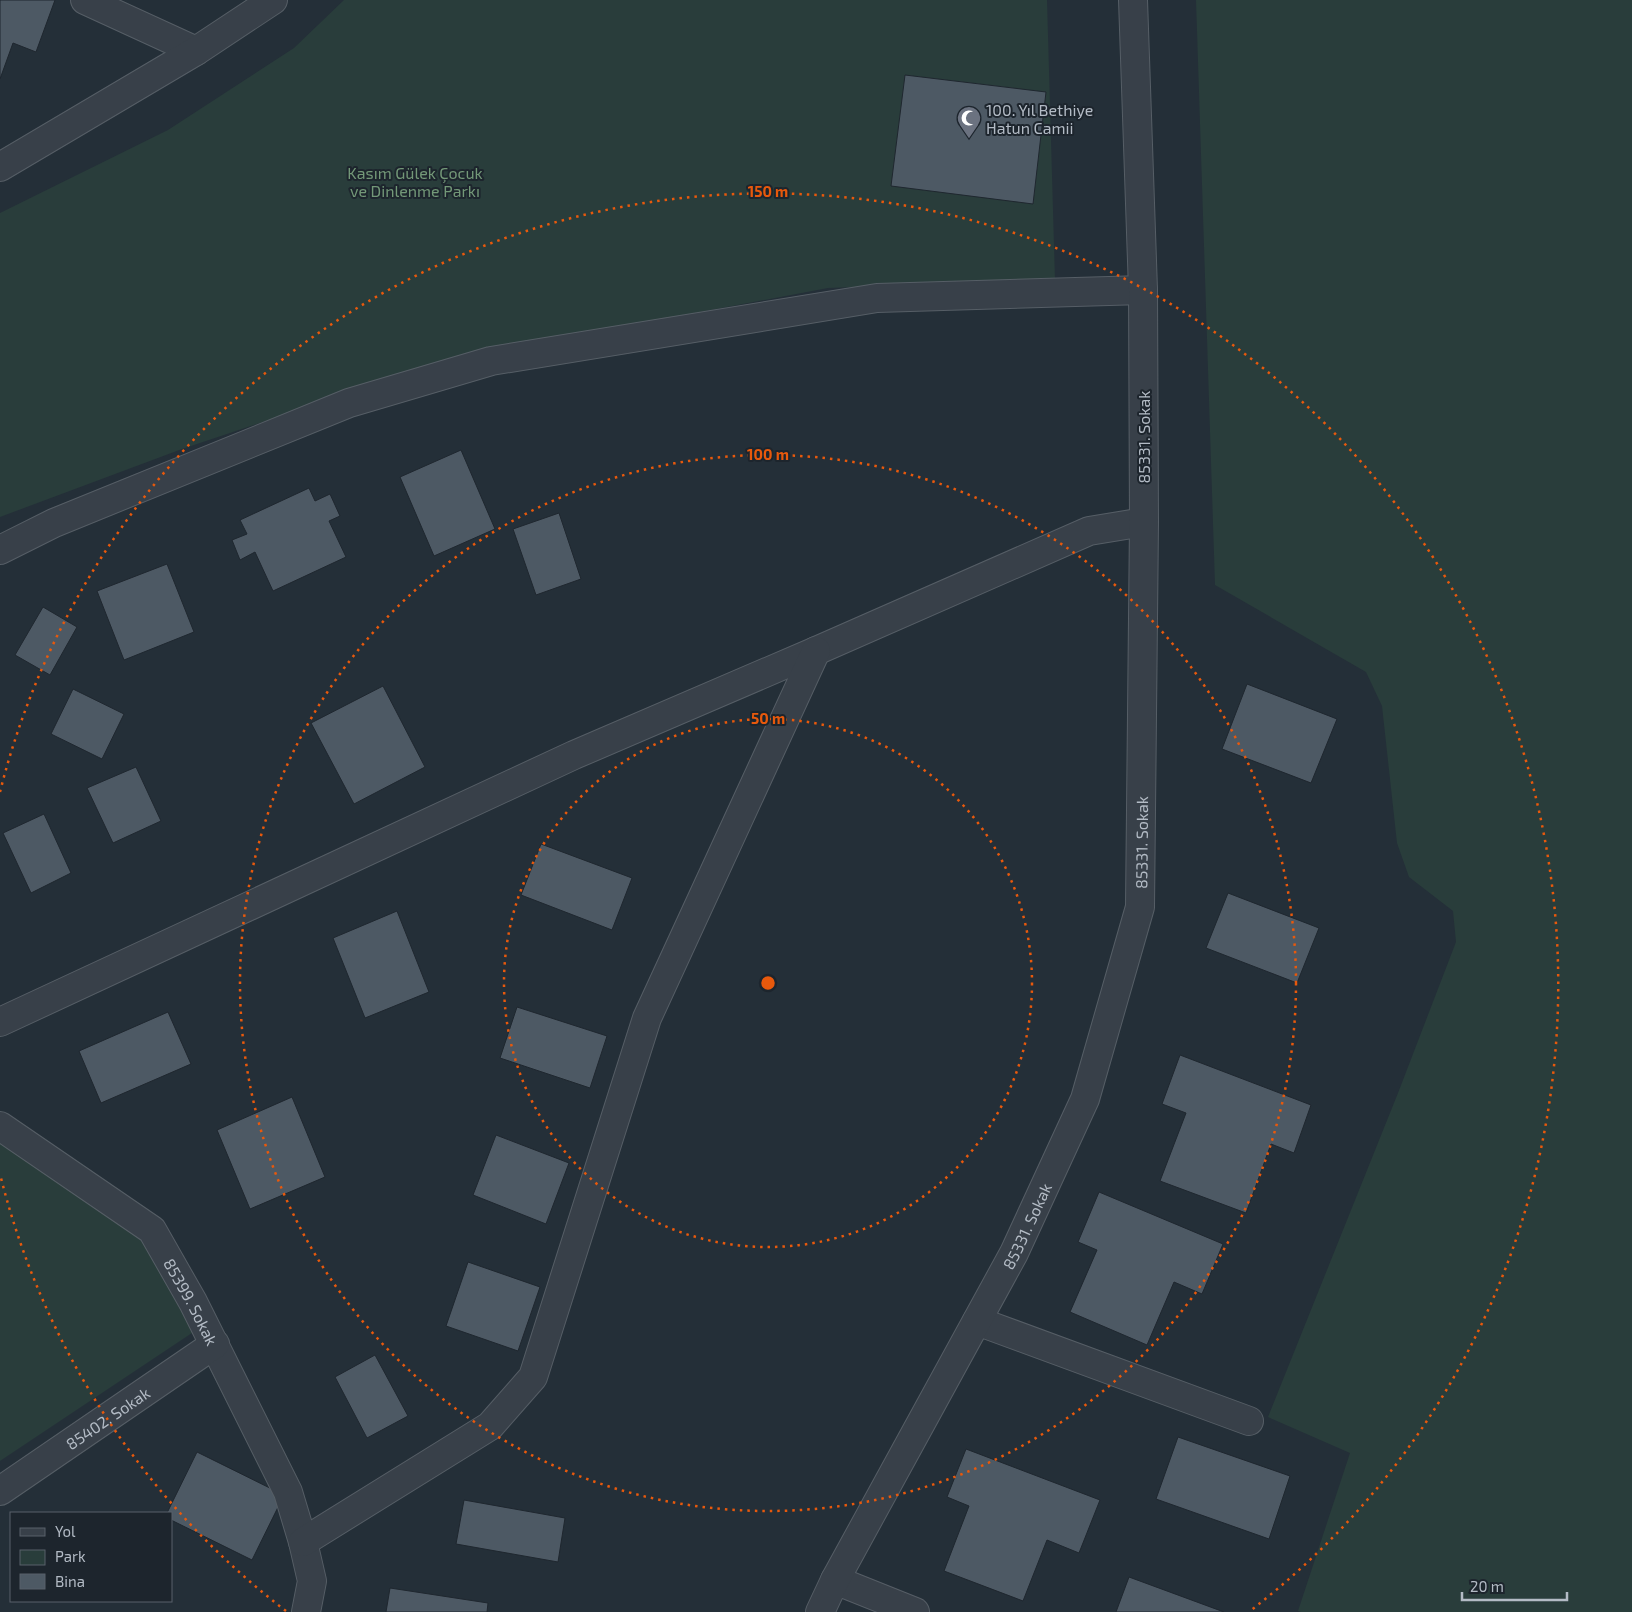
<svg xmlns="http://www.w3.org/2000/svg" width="1632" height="1612" font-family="'Exo 2',sans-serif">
  <rect width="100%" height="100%" fill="#242f38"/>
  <path fill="#293d3b" d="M344 0H1047L1055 280 828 288 455 358 182 449 0 517V213L168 130 294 48Z
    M1196 0H1632V1612H1301L1298 1611 1350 1453 1268 1417 1398 1093 1456 942 1453 911 1409 877 1397 843 1382 706 1366 672 1215 585Z
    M0 1142 149 1242 192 1333 0 1461Z"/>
  <path fill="#4d5964" stroke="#1f272f" d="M0 0H55L36 52 13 43 0 79Z
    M905 75 1046 92 1033 204 891 186Z
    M461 450 495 529 434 556 400 477Z
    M309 488 315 501 330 494 340 516 329 521 346 557 273 591 255 552 240 560 232 540 247 534 240 520Z
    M559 513 581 579 536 595 513 529Z
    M167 564 194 632 124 660 97 591Z
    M43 607 77 627 50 675 15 655Z
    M1247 684 1337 719 1311 783 1222 749Z
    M383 686 425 767 354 804 311 723Z
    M73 689 124 714 102 759 51 734Z
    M136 767 161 821 113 843 87 788Z
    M44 814 71 873 31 893 3 833Z
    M541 844 632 878 612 930 521 895Z
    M1228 893 1319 928 1297 983 1206 948Z
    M397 911 429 992 365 1018 333 938Z
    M517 1007 607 1036 590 1088 500 1058Z
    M168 1012 191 1064 101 1103 79 1051Z
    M1180 1055 1311 1105 1294 1153 1271 1144 1246 1213 1160 1181 1186 1113 1162 1104Z
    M292 1097 325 1177 250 1209 217 1130Z
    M496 1135 569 1163 546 1224 473 1195Z
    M1099 1192 1223 1244 1202 1294 1174 1282 1147 1345 1070 1312 1097 1250 1078 1242Z
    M468 1262 540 1287 518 1351 446 1326Z
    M375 1355 408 1416 367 1438 335 1377Z
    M1178 1437 1290 1476 1269 1539 1156 1499Z
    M966 1449 1100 1500 1079 1553 1047 1540 1023 1601 944 1571 969 1506 947 1497Z
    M197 1452 284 1495 252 1560 171 1520V1513H167Z
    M464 1500 565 1518 558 1562 456 1544Z
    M1129 1577 1224 1612H1116Z
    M390 1588 488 1603 487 1612H386Z"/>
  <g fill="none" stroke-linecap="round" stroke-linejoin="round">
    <g stroke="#565e66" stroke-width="30">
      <g id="minor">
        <path d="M85 0 196 51"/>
        <path d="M0 167 196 51 273 0"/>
        <path d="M0 550 54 523 349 403 491 361 877 298 1143 290"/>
        <path d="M0 1022 574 755 816 651 1089 531 1144 522"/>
        <path id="s1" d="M0 1126 152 1230 193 1302 288 1492 303 1542 312 1581 306 1612"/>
        <path d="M977 1321 1249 1421"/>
        <path id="s2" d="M0 1491 215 1344"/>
        <path d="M303 1542 490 1426 533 1377 647 1018 816 651"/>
        <path d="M835 1580 915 1612"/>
        <path id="s3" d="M820 1612 835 1580 1014 1253 1085 1099 1140 907 1144 522 1143 290 1133 0"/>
      </g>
    </g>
    <use href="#minor" stroke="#384049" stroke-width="28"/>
  </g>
  <g fill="none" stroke="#e8590c" stroke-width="2.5" stroke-dasharray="2.5 5">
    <circle cx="768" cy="983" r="264"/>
    <circle cx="768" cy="983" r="528"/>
    <path d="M286 1611A791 791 0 0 1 0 1174M0 792A791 791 0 1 1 1250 1611"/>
  </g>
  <defs>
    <g id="mosque-pin" transform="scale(1.25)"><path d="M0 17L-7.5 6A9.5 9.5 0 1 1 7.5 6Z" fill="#6b7280" stroke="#1d252d"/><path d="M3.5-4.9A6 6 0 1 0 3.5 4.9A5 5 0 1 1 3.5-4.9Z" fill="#fff"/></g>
  </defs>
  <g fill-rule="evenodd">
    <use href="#mosque-pin" x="969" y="118"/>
  </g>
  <g text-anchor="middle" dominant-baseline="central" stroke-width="4" stroke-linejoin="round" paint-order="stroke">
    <g font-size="16" fill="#b3bbc5" stroke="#1d252d" text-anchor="start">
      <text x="986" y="109">100. Yıl Bethiye<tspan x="986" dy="18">Hatun Camii</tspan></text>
    </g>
    <g font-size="16" fill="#739878" stroke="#1d252d">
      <text x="415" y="172">Kasım Gülek Çocuk<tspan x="415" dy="18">ve Dinlenme Parkı</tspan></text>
    </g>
    <g font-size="16" fill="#b3bbc5" stroke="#1d252d">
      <text transform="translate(1143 437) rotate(-90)">85331. Sokak</text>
      <text stroke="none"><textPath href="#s3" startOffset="842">85331. Sokak</textPath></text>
      <text stroke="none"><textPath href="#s3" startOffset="438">85331. Sokak</textPath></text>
      <text stroke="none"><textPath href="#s1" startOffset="266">85399. Sokak</textPath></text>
      <text stroke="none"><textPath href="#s2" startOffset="130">85402. Sokak</textPath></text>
    </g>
  </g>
  <circle cx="768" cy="983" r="8" fill="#e8590c" stroke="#1d252d" stroke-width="2.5"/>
  <g font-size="15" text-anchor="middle" font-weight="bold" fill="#e8590c" stroke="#1d252d" stroke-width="4" stroke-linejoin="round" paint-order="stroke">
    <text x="768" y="197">150 m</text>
    <text x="768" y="460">100 m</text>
    <text x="768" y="724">50 m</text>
  </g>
  <rect x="10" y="1512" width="162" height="90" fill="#1d252d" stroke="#59616a"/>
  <rect x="20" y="1528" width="25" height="8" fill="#384049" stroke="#59616a"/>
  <text x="55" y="1537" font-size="15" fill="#b3bbc5">Yol</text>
  <rect x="20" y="1550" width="25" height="15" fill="#293d3b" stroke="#59616a"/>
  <text x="55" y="1562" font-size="15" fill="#b3bbc5">Park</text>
  <rect x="20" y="1574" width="25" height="15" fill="#4d5964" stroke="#59616a"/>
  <text x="55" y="1587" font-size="15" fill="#b3bbc5">Bina</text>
  <path d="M1462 1592v8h105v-8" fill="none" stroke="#b3bbc5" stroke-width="2.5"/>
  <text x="1470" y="1592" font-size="15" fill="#b3bbc5" stroke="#1d252d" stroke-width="4" paint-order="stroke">20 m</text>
</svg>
